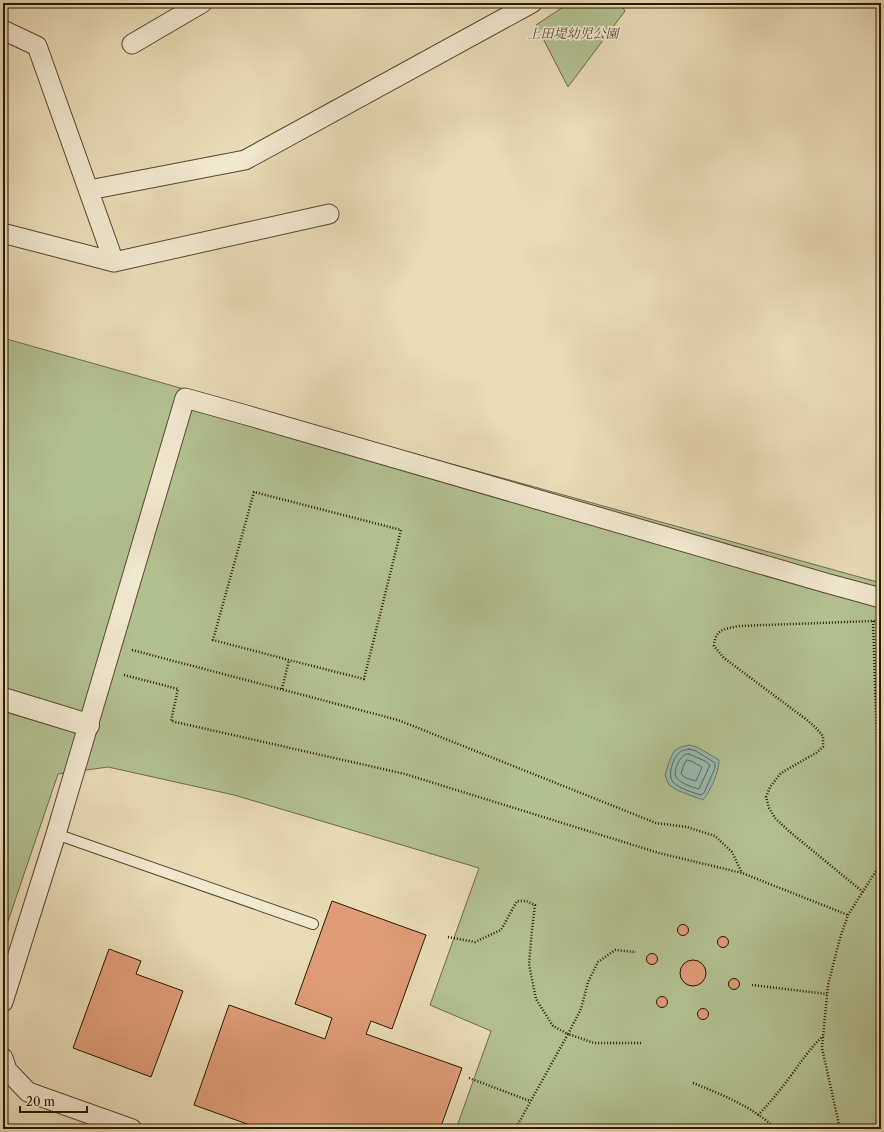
<svg xmlns="http://www.w3.org/2000/svg" width="884" height="1132" font-family="'Libre Caslon Text','Noto Serif JP',serif">
  <rect width="100%" height="100%" fill="#e9dcb6"/>
  <filter id="stains"><feTurbulence type="fractalNoise" baseFrequency=".005" numOctaves="4"/><feColorMatrix values="0 0 0 0 .2 0 0 0 0 .09 0 0 0 0 .02 0 0 0 .5 -.17"/></filter>
  <radialGradient id="worn" r=".72"><stop offset=".6" stop-color="#630" stop-opacity="0"/><stop offset="1" stop-color="#630" stop-opacity=".3"/></radialGradient>
  <path fill="#b3c191" stroke="#6e6c48" d="M569 3H620L625 11 568 87 536 25Z
    M3 338 358 438 881 583V1129H456L491 1031 430 1005 479 868 234 795 108 767 58 774 3 936Z"/>
  <path fill="#97bbb0" stroke="#6b7a6a" d="M689 745 697 747 719 760C719 772 711 790 703 800L679 791 669 785 665 775 669 762 674 751 681 747Z"/>
  <g fill="none" stroke-linecap="round" stroke-linejoin="round">
    <path stroke="#606a58" stroke-width="1" d="M689 749 696 751 715 763V768L704 793 701 795C694 793 678 788 673 782 667 776 673 759 678 754 681 750 685 750 689 749Z
      M689 754 705 761 710 765 699 789C693 788 678 782 676 777 673 772 679 759 683 756 685 754 686 754 689 754Z
      M687 760 691 761 702 767 696 781 686 778 681 774 683 767Z"/>
  </g>
  <path fill="#e09c78" stroke="#291800" d="M332 901 426 935 392 1029 371 1021 366 1034 462 1068 440 1129H261L194 1105 229 1005 325 1039 332 1018 295 1004Z
    M677.5 930a5.5 5.5 0 1 1 11 0a5.5 5.5 0 1 1-11 0Z
    M717.5 942a5.5 5.5 0 1 1 11 0a5.5 5.5 0 1 1-11 0Z
    M109 949 141 961 136 974 183 991 151 1077 73 1048Z
    M646.5 959a5.5 5.5 0 1 1 11 0a5.5 5.5 0 1 1-11 0Z
    M680 973a13 13 0 1 1 26 0a13 13 0 1 1-26 0Z
    M728.5 984a5.5 5.5 0 1 1 11 0a5.5 5.5 0 1 1-11 0Z
    M656.5 1002a5.5 5.5 0 1 1 11 0a5.5 5.5 0 1 1-11 0Z
    M697.5 1014a5.5 5.5 0 1 1 11 0a5.5 5.5 0 1 1-11 0Z"/>
  <g fill="none" stroke-linecap="round" stroke-linejoin="round">
    <g stroke="#59492e" stroke-width="12">
      <path id="service" d="M56 834 313 924"/>
    </g>
    <g stroke="#59492e" stroke-width="21">
      <path id="minor" d="M3 30 37 46 114 262 6 234
        M132 44 202 3
        M89 190 245 160 532 3
        M114 262 329 214
        M3 1002 56 834 185 398 246 415 826 583 881 598
        M3 1058 7 1070 28 1092 132 1129"/>
    </g>
    <g stroke="#59492e" stroke-width="24">
      <path id="tertiary" d="M3 699 88 725"/>
    </g>
    <path stroke="#291800" stroke-width="2.5" stroke-dasharray="1 2" stroke-linecap="butt" d="M873 621 881 864
      M132 650 398 720 656 823 687 827 715 836 732 852 742 873
      M124 675 178 689 171 721 405 774 659 853 742 873 848 915
      M282 689 289 660 213 640 254 492 401 530 364 679 289 660
      M875 693 881 702
      M863 892 790 832 775 818 769 808 766 797 770 787 781 773 816 753 823 747V736L816 728 807 720 724 658 714 646C715 629 724 629 739 626L873 621 881 622
      M448 937 475 942 501 930 517 901H526L535 905 532 930 529 964 536 999 553 1026 568 1034 581 1009 588 982 598 962 615 950 636 952
      M752 985 827 994
      M469 1078 530 1101
      M693 1083C723 1095 753 1107 776 1129
      M758 1115C770 1103 780 1090 790 1077 801 1062 810 1048 823 1036
      M514 1129 518 1124 568 1034 594 1043H641
      M840 1129 822 1048 828 985 840 938 848 915 881 863"/>
    <use href="#service" stroke="#f1e8d0" stroke-width="10"/>
    <use href="#minor" stroke="#f1e8d0" stroke-width="19"/>
    <use href="#tertiary" stroke="#f1e8d0" stroke-width="22"/>
  </g>
  <g text-anchor="middle" dominant-baseline="central" stroke-width="3.5" stroke-linejoin="round" paint-order="stroke">
    <g font-size="13" font-style="italic" fill="#524b2c" stroke="#f1e8d0">
      <text x="573" y="33">上田堤幼児公園</text>
    </g>
  </g>
  <rect width="884" height="1132" fill="none" stroke="#e9dcb6" stroke-width="16"/>
  <rect x="4" y="4" width="876" height="1124" fill="none" stroke="#291800" stroke-width="2"/>
  <rect x="8" y="8" width="868" height="1116" fill="none" stroke="#291800"/>
  <path d="M20 1106v6h67v-6" fill="none" stroke="#291800" stroke-width="2"/>
  <text x="26" y="1106" font-size="12" fill="#291800" stroke="#f1e8d0" stroke-width="3" paint-order="stroke">20 m</text>
  <rect width="100%" height="100%" filter="url(#stains)"/>
  <rect width="100%" height="100%" fill="url(#worn)"/>
</svg>
